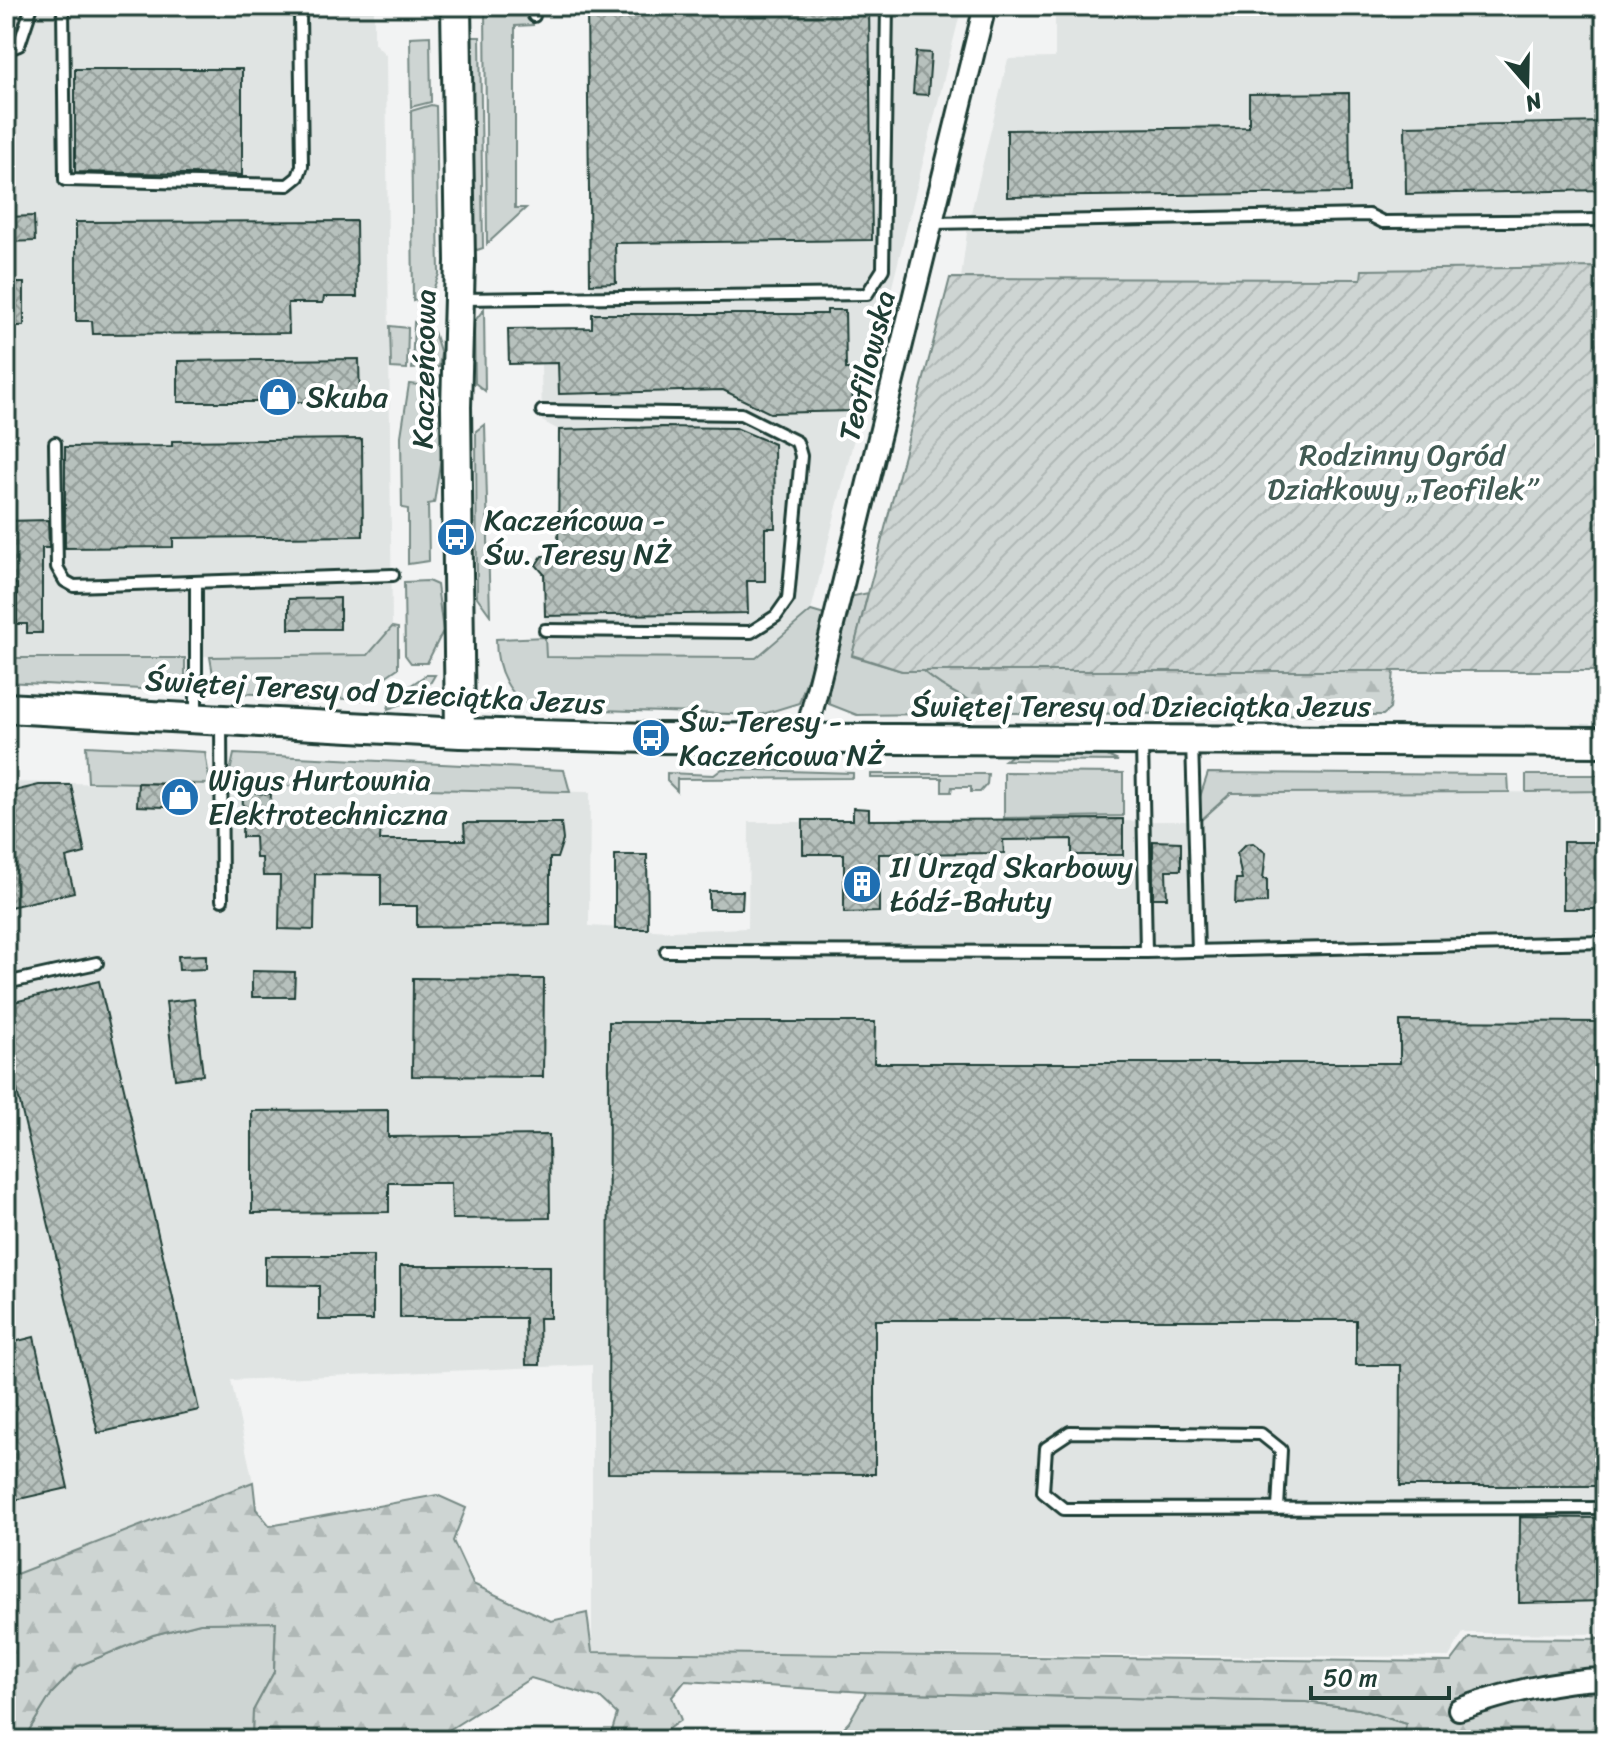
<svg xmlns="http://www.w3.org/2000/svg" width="1611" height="1746" font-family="Sriracha,sans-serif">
  <defs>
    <pattern id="forest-firs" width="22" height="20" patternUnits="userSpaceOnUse" patternTransform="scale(2)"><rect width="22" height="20" fill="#ced5d3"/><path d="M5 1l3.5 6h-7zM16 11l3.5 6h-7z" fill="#b0b8b6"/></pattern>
    <pattern id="garden-furrows" width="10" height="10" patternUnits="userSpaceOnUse" patternTransform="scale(2)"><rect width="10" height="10" fill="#ced5d3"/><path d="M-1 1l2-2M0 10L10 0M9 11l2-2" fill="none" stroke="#b0b8b6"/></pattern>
    <pattern id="building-cross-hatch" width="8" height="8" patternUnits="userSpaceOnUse" patternTransform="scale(2)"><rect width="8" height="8" fill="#b7c1bd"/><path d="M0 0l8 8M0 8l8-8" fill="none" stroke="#949e9a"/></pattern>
  </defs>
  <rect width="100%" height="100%" fill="#f2f3f3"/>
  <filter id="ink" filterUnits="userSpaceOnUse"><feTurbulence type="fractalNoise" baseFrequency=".0125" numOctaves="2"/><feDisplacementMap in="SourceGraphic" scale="16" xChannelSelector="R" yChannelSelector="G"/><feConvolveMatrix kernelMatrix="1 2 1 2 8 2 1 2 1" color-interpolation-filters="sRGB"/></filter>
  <g filter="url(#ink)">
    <path fill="#e0e4e3" d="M6 6H374V43L386 55 392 627 368 655 6 658Z
      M587 6H962L811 611 756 658 545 657 544 573 536 565 542 556 560 564 559 430 542 421 541 364H509L508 329 592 327Z
      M1055 6H1605V306L1601 267 1363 270 1362 279 961 278 968 225 1008 59 1055 58Z
      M6 782 590 792 589 926 670 931 748 928 749 822 1200 821 1231 793 1605 792V1634L1463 1633 1449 1657 592 1652V1365L231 1380 253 1482 6 1579Z"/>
    <path fill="#ced5d3" stroke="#768984" stroke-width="2" d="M485 6H514L532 19 533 25 515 26V208H526L487 244Z
      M430 36 431 102 411 107 410 37Z
      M471 37H480L483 248 477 250 473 246Z
      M431 105 436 106 439 274 431 295 413 301 411 111Z
      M484 309 485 391 475 383 474 322Z
      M414 322 434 332 441 354 439 367 412 369Z
      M390 326 408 328 407 369 391 368Z
      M409 384 442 387V451L434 503 428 504 429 561 408 564V509L402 508 401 436Z
      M485 424 490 615 477 597 476 431Z
      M428 581 437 585 443 631 427 663H411L405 655 404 582Z
      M868 593 852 656 902 671H923C948 693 975 704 1007 713L857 715 829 704V672L849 597Z
      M811 611 828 616 799 703 760 715 538 708C508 700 496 668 496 639L545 637 546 657 756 658Z
      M392 627 398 628V668L372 686 366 700 216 692 210 657 368 655Z
      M6 658H185V679L179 691 6 682Z
      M426 675H435L422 697 388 709 391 699Z
      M86 746 205 752 210 784 88 782Z
      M1016 752 1101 753 1118 761 1005 760Z
      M234 754 564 770 570 792 227 785Z
      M722 769 853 773V778L677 779V791L667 781V773L714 775Z
      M1004 772 1123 773V816L1004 818Z
      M1208 773 1508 775 1509 792 1231 793 1200 821 1199 800Z
      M871 774H988L987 784 980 792H971V787H952L951 792H942V778H871Z
      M1526 775H1605V791L1526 792Z
      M276 1621 274 1672 253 1711 252 1740H23L52 1693 78 1666 153 1635 200 1623Z
      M866 1692 1306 1702 1359 1709 1406 1724 1403 1740H832L849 1722Z"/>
    <path fill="url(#forest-firs)" stroke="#768984" stroke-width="2" d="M923 671H1394L1390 709 1383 715 1007 713C975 704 948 693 923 671Z
      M253 1482 256 1509 270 1526 437 1495 466 1508 453 1541 473 1584 551 1621 587 1613 592 1652 1451 1662 1469 1638 1605 1639V1740H1403L1406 1724 1359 1709 1306 1702 866 1692 685 1681 672 1697 681 1720 652 1740H602L611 1734 617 1714 600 1698 531 1678 433 1740H252L253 1711 274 1672 276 1622 200 1623 153 1635 78 1666 52 1693 23 1740H6V1578Z"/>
    <path fill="url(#garden-furrows)" stroke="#768984" stroke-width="2" d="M1601 267 1605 306V671H902L852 655 950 278 1361 279 1362 270Z"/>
    <path fill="url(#building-cross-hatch)" stroke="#1f3d34" stroke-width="2" d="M587 6H869L872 240 615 243 616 283 590 284Z
      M916 52 931 53 928 95 913 94Z
      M75 69H242V175L75 172Z
      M1349 93 1350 193 1007 197V130L1249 127V94Z
      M1605 122V190L1406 194 1405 126Z
      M34 216 35 241 6 242V217Z
      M356 221 357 297H324L323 303H288L289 333 93 334 92 321H76V222Z
      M6 283H24V326H6Z
      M827 310H845L846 369H852L853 411 770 413 723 390 559 394 558 363 509 364 508 329 592 328V314H827Z
      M359 359 360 402H178V361Z
      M662 427 736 428 774 444 775 528H765V581H747L748 613 545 616 544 574 536 565 542 556H558L559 430Z
      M362 439 363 536 173 538V547L65 548V447L172 446V441Z
      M48 520 49 548H42V633H27V624H17V584H12V544H6V521Z
      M340 598V629H289V599Z
      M138 783 193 785 192 808 137 806Z
      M39 785H71L85 853 66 858 74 892 6 908V793Z
      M243 792 271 794 270 813 316 814V825L381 824 380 840H465L464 823H561L563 840 557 858H550V925L417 927V906H381V875L315 874 314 930 279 929 280 876H263L262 858H256L255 837H242Z
      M853 808 869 809V820L1123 819V855H1072V839L1003 840 1004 853 879 854V912L844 913V854H803V820H853Z
      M1153 841 1181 842V870H1166L1167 898H1153Z
      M1563 842H1605V909H1563Z
      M1253 843 1266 853 1263 879H1267V903L1235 904 1236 879H1242L1237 853 1246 844Z
      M615 855H647L648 929H615Z
      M709 891H743L742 909H709Z
      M206 955V969L179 970 178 956Z
      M252 971 295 972 294 997H252Z
      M413 978 544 979 543 1077 412 1076Z
      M99 981 199 1410 98 1433 6 1044V1004Z
      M194 999 203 1075 175 1079 166 1002Z
      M1400 1021 1605 1022V1486H1400L1401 1365H1356V1320H875V1474L608 1473 609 1022H875L874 1063H1400Z
      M388 1110V1137L549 1135 550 1218 452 1219 451 1183H389V1212L252 1213V1111Z
      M265 1256H373V1320H319V1286L265 1285Z
      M400 1266H550V1318H539L540 1365H526L525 1318H400Z
      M34 1337 68 1488 6 1502V1344Z
      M1520 1517 1605 1518V1601L1519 1603Z"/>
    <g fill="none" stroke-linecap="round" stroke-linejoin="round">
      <g stroke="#1f3d34" stroke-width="16">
        <path id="lane" d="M63 6 65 180 288 185 298 177 302 166 300 11 304 6
          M534 16 535 6
          M6 50 19 45 32 6
          M932 223 1369 215 1383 222 1605 220
          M461 299 867 294 883 269 887 6
          M542 411 741 414 797 442 801 456 788 599 776 616 751 632 545 630
          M55 443 57 567 65 581 74 586 393 575
          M196 584V716
          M221 721 222 900
          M1192 741 1198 951
          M1142 743 1146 952
          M666 951 1146 952 1605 942
          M6 983 97 963
          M1278 1509 1281 1450 1261 1434 1070 1432 1046 1448 1043 1492 1064 1509 1605 1508"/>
      </g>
      <g stroke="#1f3d34" stroke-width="26">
        <path id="street" d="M805 739 985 6
          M1459 1709C1507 1693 1554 1680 1605 1679"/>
      </g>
      <g stroke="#1f3d34" stroke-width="34">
        <path id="secondary" d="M456 6 460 261 456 407 460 733
          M6 708 460 733 651 738 1605 742"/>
      </g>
      <use href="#lane" stroke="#fff" stroke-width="10"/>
      <use href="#street" stroke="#fff" stroke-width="20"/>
      <use href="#secondary" stroke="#fff" stroke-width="28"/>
    </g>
  </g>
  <defs>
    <g id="shop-disc" transform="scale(2)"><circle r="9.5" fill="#1f6fb2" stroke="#fff"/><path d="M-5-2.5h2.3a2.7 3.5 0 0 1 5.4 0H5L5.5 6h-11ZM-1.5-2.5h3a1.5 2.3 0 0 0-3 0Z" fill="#fff"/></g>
    <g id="bus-disc" transform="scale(2)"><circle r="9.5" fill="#1f6fb2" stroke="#fff"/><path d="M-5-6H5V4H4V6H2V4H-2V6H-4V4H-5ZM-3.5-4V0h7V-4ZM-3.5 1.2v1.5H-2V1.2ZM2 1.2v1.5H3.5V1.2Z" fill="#fff"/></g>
    <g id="building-disc" transform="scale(2)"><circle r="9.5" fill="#1f6fb2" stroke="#fff"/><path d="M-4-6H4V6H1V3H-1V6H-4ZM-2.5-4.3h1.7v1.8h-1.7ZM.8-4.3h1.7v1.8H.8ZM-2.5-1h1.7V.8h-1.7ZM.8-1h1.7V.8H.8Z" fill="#fff"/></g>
  </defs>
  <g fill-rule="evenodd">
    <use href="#shop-disc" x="278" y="397"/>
    <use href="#bus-disc" x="456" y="537"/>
    <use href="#bus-disc" x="651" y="738"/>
    <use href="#shop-disc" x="180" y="797"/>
    <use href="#building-disc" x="862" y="884"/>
  </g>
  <g text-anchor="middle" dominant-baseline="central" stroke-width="8" stroke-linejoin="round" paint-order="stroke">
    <g font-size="30" fill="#1f3d34" stroke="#fff">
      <text transform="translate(867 366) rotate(-76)">Teofilowska</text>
      <text transform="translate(424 369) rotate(-89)">Kaczeńcowa</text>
      <text transform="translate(375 692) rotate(3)">Świętej Teresy od Dzieciątka Jezus</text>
      <text x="1141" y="706">Świętej Teresy od Dzieciątka Jezus</text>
    </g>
    <g font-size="30" fill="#1f3d34" stroke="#fff" text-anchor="start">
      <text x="306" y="397">Skuba</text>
      <text x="484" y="520">Kaczeńcowa -<tspan x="484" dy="34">Św. Teresy NŻ</tspan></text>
      <text x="679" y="721">Św. Teresy -<tspan x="679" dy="34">Kaczeńcowa NŻ</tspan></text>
      <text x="208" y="780">Wigus Hurtownia<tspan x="208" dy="34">Elektrotechniczna</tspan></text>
      <text x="890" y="867">II Urząd Skarbowy<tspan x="890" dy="34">Łódź-Bałuty</tspan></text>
    </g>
    <g font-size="30" fill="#425b54" stroke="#fff">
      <text x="1402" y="455">Rodzinny Ogród<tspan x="1402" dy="34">Działkowy „Teofilek”</tspan></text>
    </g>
  </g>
  <rect width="1611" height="1746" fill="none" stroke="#fff" stroke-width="32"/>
  <rect x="16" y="16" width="1579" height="1714" fill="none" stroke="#1f3d34" stroke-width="3" filter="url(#ink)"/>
  <g transform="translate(1527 84) rotate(160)" stroke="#ffffff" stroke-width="6" paint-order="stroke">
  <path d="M0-6L14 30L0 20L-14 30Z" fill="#1f3d34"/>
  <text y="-12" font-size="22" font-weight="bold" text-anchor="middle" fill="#1f3d34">N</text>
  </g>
  <path d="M1311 1686v12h138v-12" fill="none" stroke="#1f3d34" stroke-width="4"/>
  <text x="1323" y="1686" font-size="24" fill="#1f3d34" stroke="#ffffff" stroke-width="6" paint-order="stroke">50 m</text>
</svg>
